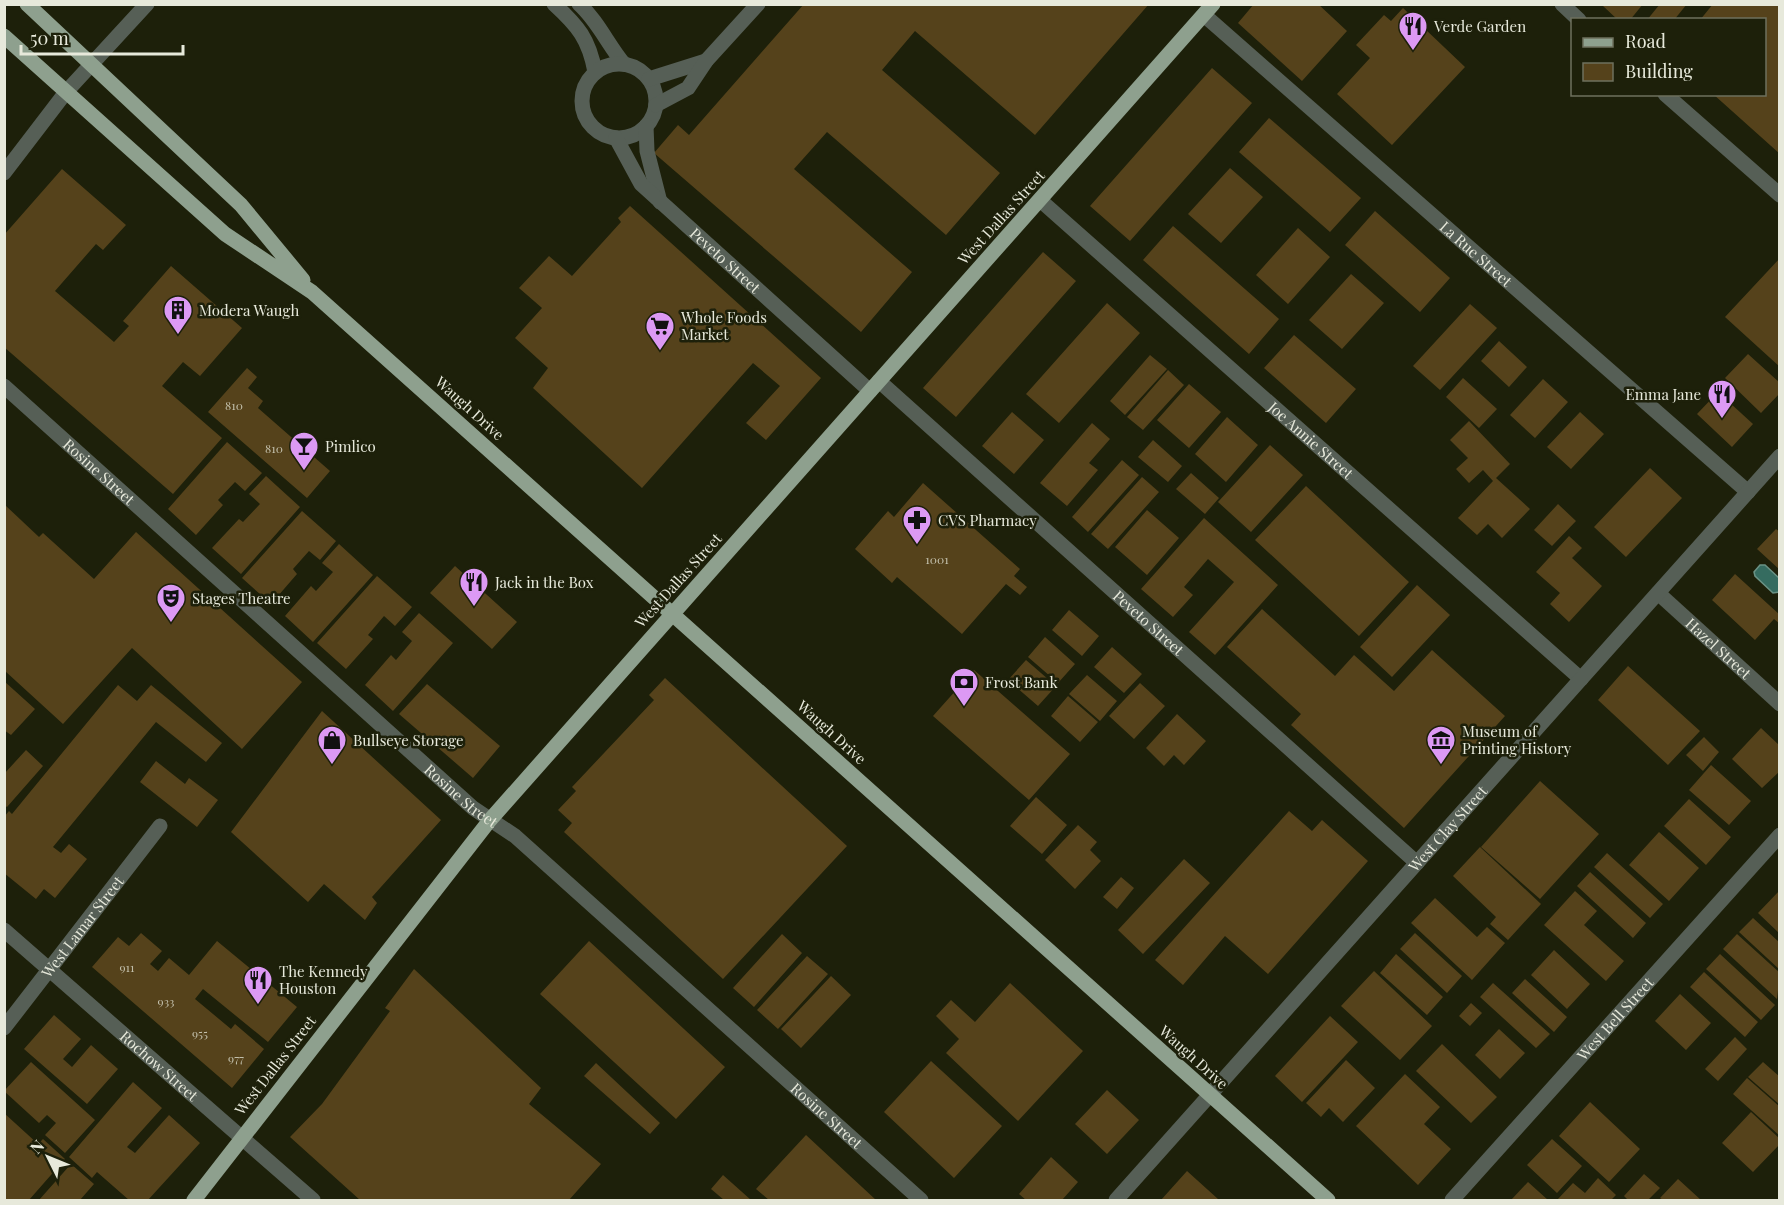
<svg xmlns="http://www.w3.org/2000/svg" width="1784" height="1205" font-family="'Playfair Display',serif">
  <rect width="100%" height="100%" fill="#1d200a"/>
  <path fill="#356c60" stroke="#6a9285" stroke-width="1.5" d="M1760 565H1765L1779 578V592L1773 593 1755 576 1754 572Z"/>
  <path fill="#55421b" d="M804 4H1149L1035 135 915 31 882 70 1000 173 946 235 827 132 794 169 912 272 861 332 654 153 678 125 689 135Z
    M1254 4H1318L1347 31 1302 81 1238 23Z
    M1605 4H1643L1630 20H1618L1603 6Z
    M1660 4H1687L1674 20H1647Z
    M1713 4H1780V154L1713 94H1764V20H1700Z
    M1403 8 1465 67 1392 145 1337 94 1370 58 1356 45 1384 15 1391 21Z
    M1212 68 1252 103 1130 241 1090 206Z
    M1269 118 1361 198 1330 232 1239 152Z
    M1230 168 1263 197 1221 243 1188 214Z
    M62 169 126 225 103 250 96 244 55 291 114 342 129 326 123 321 171 266 242 328 200 376 183 362 162 386 222 438 173 494 4 347V235Z
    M630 206 821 378 766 440 746 423 780 386 753 363 642 488 533 388 548 368 515 338 542 308 519 288 549 256 572 276 621 222 618 218Z
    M1375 211 1450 278 1420 312 1345 245Z
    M1173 226 1279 319 1249 354 1143 260Z
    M1298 228 1330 257 1288 304 1256 275Z
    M1043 252 1076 281 956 417 923 388Z
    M1780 258V367L1725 317Z
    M1351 274 1384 303 1342 349 1309 320Z
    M1107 303 1140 333 1059 423 1026 394Z
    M1470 304 1497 328 1440 390 1413 366Z
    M1294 335 1356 389 1326 423 1264 368Z
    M1499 341 1527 367 1509 387 1481 361Z
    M1748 354 1780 383V393L1761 413 1725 378Z
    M1150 355 1167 369 1125 415 1110 401Z
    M247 368 257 377 248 388 263 401 258 408 330 471 307 498 208 412Z
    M1168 370 1184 385 1143 430 1127 417Z
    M1463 378 1497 409 1479 428 1446 397Z
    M1543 379 1568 402 1535 438 1510 415Z
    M1189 384 1221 412 1189 448 1157 420Z
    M1718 392 1753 424 1732 447 1697 414Z
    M1012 412 1044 440 1014 474 982 446Z
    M1580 412 1604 434 1571 469 1547 447Z
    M1227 417 1258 445 1226 482 1195 454Z
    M1469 421 1510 464 1496 478 1530 509 1502 538 1488 524 1477 535 1458 518 1493 481 1483 470 1469 483 1456 469 1468 458 1450 440Z
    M1092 423 1110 439 1089 463 1098 470 1067 506 1040 483Z
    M1153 440 1182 466 1168 482 1138 457Z
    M227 442 262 473 245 491 235 482 218 500 223 505 196 535 168 509Z
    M1270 445 1303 475 1251 532 1218 502Z
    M1122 460 1139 475 1088 532 1072 517Z
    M1650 468 1682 498 1626 557 1594 527Z
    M1191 473 1219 498 1205 514 1176 489Z
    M266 476 300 507 241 574 212 548 239 519 243 522 260 504 249 494Z
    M1142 477 1159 492 1108 549 1091 534Z
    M923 483 1020 569 1014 576 1027 587 1020 595 1006 584 962 634 897 577 892 583 855 549 888 511 894 517Z
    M1306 486 1409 582 1359 636 1255 540Z
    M1558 504 1576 521 1552 546 1534 530Z
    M5 505 39 537 43 533 94 579 136 532 302 682 242 749 132 648 63 724 5 671Z
    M1147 510 1179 538 1147 575 1115 547Z
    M302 511 336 541 320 560 309 551 293 569 297 574 271 604 242 578Z
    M1204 518 1278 585 1215 655 1189 632 1234 582 1208 559 1184 587 1193 595 1173 617 1141 589Z
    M1776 529 1780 532V570L1757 549Z
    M1569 536 1582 548 1572 558 1602 586 1569 622 1550 604 1560 593 1536 572Z
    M339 544 373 575 313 642 285 616 311 586 316 591 333 572 322 563Z
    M455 566 517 622 492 649 430 593Z
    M1735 574 1780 615V624L1774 619 1755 640 1712 600Z
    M377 576 412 607 395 626 384 616 368 635 373 639 346 669 317 643Z
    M1417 585 1450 615 1392 677 1360 647Z
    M1262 609 1335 676 1354 655 1394 691 1432 650 1505 716 1404 828 1291 725 1301 714 1227 647Z
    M1069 610 1099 636 1082 656 1052 630Z
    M419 613 453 643 393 711 365 685 391 655 396 660 412 641 402 632Z
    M1045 637 1075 664 1058 683 1028 657Z
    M1112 647 1142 674 1124 693 1094 667Z
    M1026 660 1056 686 1038 706 1008 680Z
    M1628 666 1700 731 1668 765 1598 700Z
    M974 670 1070 754 1029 800 933 716Z
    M1087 675 1117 701 1100 721 1069 694Z
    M665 678 847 846 723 979 564 832 572 823 558 810 576 791 572 787 654 700 649 695Z
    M4 681 35 709 11 735 4 730Z
    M1140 683 1165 706 1134 739 1109 716Z
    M427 684 500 746 473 778 399 714Z
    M118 685 137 701 151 685 222 743 206 762 156 722 53 847 61 853 69 844 87 859 55 898 44 889 36 899 4 873V817L9 811 12 814Z
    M1068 696 1098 722 1080 742 1051 716Z
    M322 711 441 820 372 897 377 903 365 920 324 884 308 902 231 832Z
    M1177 714 1206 741 1184 765 1174 755 1164 766 1146 748Z
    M1761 728 1780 746V771L1762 788 1732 759Z
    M1704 737 1719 752 1703 771 1686 755Z
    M26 750 43 766 7 807 4 805V774Z
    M156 761 185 784 189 778 218 800 197 827 140 782Z
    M1711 765 1751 801 1729 825 1689 790Z
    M1540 781 1599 834 1540 899 1481 847Z
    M1036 797 1067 825 1042 854 1010 826Z
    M1689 799 1731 837 1706 865 1664 826Z
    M1289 811 1312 831 1322 820 1368 861 1268 974 1225 936 1183 985 1155 960Z
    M1078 825 1097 842 1090 850 1101 861 1075 889 1045 860Z
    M1659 832 1699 868 1669 901 1629 865Z
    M1480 847 1541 904 1508 940 1490 924 1496 917 1453 876Z
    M1607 853 1663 904 1650 918 1594 867Z
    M1184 859 1210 883 1143 954 1118 930Z
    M1590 872 1646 923 1633 938 1577 886Z
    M1121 877 1134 888 1117 909 1103 897Z
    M1780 890V934L1758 913Z
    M1575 891 1597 911 1584 925 1624 961 1606 981 1544 925Z
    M1435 898 1477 937 1487 927 1505 943 1472 980 1411 923Z
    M1753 918 1780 943V970L1739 932Z
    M141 933 162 951 150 964 158 971 169 958 189 975 217 941 297 1007 268 1042 203 989 195 999 231 1029 235 1024 264 1049 232 1088 92 967 118 937 129 946Z
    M1415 933 1462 976 1447 993 1400 949Z
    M782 934 802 953 754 1007 733 988Z
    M1737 934 1780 973 1777 999 1723 949Z
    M589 941 725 1067 676 1119 540 994Z
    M1554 950 1590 984 1567 1009 1531 975Z
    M1396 954 1443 997 1427 1015 1380 973Z
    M1720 954 1775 1005 1761 1020 1706 969Z
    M807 956 828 974 778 1029 757 1010Z
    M414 969 541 1088 529 1104 601 1164 569 1200H360L290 1137 322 1104 390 1011 385 1008Z
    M1374 971 1432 1026 1400 1060 1341 1006Z
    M1704 972 1758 1022 1745 1037 1690 987Z
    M831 976 851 995 801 1048 781 1029Z
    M1525 979 1567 1017 1554 1032 1512 993Z
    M1010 983 1083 1051 1018 1121 946 1053 959 1039 936 1016 951 1000 975 1022Z
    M1493 983 1550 1034 1536 1048 1480 997Z
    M1680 994 1711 1023 1686 1050 1655 1021Z
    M1471 1003 1482 1013 1470 1026 1459 1016Z
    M54 1015 81 1039 63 1059 72 1067 91 1045 118 1069 87 1104 24 1049Z
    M1330 1016 1358 1042 1302 1102 1275 1076Z
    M1499 1029 1525 1053 1500 1079 1475 1055Z
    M1735 1037 1747 1049 1718 1081 1705 1069Z
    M1442 1044 1497 1097 1471 1123 1416 1071Z
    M1346 1060 1375 1088 1343 1122 1329 1108 1321 1117 1306 1103Z
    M931 1061 1002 1126 954 1178 884 1112Z
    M31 1062 95 1120 65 1153 45 1135 56 1123 47 1115 39 1123 4 1091Z
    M1763 1062 1780 1077V1105L1748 1077Z
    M596 1063 660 1123 650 1134 584 1076Z
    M1405 1074 1440 1107 1424 1124 1451 1149 1418 1185 1356 1126Z
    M1747 1078 1780 1107V1136L1733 1094Z
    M133 1082 162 1108 127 1147 135 1153 169 1115 200 1143 148 1200H129L97 1172 92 1178 69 1157Z
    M1107 1090 1139 1120 1107 1154 1075 1124Z
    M1590 1102 1640 1149 1609 1182 1559 1136Z
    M1751 1112 1780 1139V1144L1753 1172 1722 1143Z
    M4 1113 38 1144 43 1139 65 1159 29 1200H4Z
    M806 1135 876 1200H769L756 1189Z
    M1552 1139 1582 1166 1557 1193 1527 1165Z
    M1051 1157 1078 1182 1062 1200H1026L1019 1194Z
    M71 1164 94 1184 80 1200H39Z
    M1187 1171 1218 1199 1216 1200H1161Z
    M1644 1174 1660 1188 1648 1200H1628L1624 1196Z
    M723 1175 751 1200H724L711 1189Z
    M1598 1178 1616 1195 1611 1200H1557L1573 1183 1585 1193Z
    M1678 1179 1701 1200H1663L1660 1198Z
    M1528 1182 1548 1200H1511Z"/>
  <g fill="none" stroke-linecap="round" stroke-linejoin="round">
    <g stroke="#565f56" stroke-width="15">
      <path d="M554 4C578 26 589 39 595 72"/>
      <path d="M579 4C598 21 608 45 624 64"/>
      <path d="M1562 4 1579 20"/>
      <path id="s1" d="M1204 15 1748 492"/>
      <circle cx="619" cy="101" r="37"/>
      <path d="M649 79 706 61"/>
      <path d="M1665 94 1780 195"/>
      <path d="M656 105 688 88 706 61 758 4"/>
      <path d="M646 126 647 151 660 202"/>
      <path id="s2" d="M616 138 641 184 870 391"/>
      <path d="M4 173 66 92 147 4"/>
      <path id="s3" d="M1040 200 1581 679"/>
      <path id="s4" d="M879 381 1417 863"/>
      <path id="s5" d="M4 386 473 808 515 836 921 1200"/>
      <path id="s6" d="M1658 593 1780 704"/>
      <path id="s7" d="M4 930 313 1200"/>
      <path id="s8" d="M4 1028 160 826"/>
      <path id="s9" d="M1116 1200 1780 456"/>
      <path id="s10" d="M1452 1200 1780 835"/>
    </g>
    <path stroke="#8ea08e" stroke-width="15" d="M27 4 241 205 303 280
      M4 36 225 234 312 292 1328 1200
      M194 1200 490 820 1213 4"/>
  </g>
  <defs>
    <g id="restaurant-pin" transform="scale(1.5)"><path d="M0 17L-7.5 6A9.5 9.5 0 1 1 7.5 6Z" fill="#dc99f4" stroke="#1d200a"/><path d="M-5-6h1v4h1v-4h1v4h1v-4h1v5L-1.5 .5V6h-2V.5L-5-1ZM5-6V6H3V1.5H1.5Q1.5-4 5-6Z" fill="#111"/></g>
    <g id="building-pin" transform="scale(1.5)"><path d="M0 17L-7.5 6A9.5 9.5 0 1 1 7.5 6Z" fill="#dc99f4" stroke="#1d200a"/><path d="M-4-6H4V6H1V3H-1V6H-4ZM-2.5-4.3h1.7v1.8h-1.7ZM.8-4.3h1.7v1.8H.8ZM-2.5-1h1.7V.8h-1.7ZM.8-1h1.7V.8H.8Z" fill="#111"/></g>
    <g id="supermarket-pin" transform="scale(1.5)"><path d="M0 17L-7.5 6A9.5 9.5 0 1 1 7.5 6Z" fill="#dc99f4" stroke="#1d200a"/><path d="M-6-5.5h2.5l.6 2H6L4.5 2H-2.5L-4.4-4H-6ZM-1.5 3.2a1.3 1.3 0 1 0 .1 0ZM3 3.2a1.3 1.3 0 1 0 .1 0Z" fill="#111"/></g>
    <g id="bar-pin" transform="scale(1.5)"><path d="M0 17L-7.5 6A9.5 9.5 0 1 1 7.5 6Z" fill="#dc99f4" stroke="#1d200a"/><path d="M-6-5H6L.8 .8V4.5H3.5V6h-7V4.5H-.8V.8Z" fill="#111"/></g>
    <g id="pharmacy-pin" transform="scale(1.5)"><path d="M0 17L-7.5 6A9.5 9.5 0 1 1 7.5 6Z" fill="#dc99f4" stroke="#1d200a"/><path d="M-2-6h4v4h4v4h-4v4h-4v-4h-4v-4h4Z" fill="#111"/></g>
    <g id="theatre-pin" transform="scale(1.5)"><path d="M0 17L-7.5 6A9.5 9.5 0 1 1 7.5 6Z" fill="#dc99f4" stroke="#1d200a"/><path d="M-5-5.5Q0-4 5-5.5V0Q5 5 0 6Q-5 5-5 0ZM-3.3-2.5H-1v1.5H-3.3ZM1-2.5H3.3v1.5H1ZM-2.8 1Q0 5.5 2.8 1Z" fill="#111"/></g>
    <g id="bank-pin" transform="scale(1.5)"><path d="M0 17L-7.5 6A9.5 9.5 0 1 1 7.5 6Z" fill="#dc99f4" stroke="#1d200a"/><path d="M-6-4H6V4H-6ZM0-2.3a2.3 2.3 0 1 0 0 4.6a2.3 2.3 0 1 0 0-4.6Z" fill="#111"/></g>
    <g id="shop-pin" transform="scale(1.5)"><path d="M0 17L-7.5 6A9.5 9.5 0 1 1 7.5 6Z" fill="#dc99f4" stroke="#1d200a"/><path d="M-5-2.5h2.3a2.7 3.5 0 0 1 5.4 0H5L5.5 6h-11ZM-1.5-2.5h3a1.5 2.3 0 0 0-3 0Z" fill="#111"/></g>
    <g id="museum-pin" transform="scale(1.5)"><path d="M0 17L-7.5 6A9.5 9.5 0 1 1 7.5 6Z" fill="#dc99f4" stroke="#1d200a"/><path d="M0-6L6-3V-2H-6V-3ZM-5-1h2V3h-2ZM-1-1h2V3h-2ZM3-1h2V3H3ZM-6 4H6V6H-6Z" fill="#111"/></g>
  </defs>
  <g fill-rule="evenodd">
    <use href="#restaurant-pin" x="1413" y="26"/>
    <use href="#building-pin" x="178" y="310"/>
    <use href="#supermarket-pin" x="660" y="326"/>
    <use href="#restaurant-pin" x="1722" y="394"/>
    <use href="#bar-pin" x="304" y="446"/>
    <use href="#pharmacy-pin" x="917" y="520"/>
    <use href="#restaurant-pin" x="474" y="582"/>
    <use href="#theatre-pin" x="171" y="598"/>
    <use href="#bank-pin" x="964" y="682"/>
    <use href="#shop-pin" x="332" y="740"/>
    <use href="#museum-pin" x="1441" y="740"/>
    <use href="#restaurant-pin" x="258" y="980"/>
  </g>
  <g text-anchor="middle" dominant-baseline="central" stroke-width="5" stroke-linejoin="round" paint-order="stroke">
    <g font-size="12" fill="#c2bfab">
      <text x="234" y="405">810</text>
      <text x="274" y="448">810</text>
      <text x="937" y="559">1001</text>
      <text x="127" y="967">911</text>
      <text x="166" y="1001">933</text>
      <text x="200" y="1033">955</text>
      <text x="236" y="1058">977</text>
    </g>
    <g font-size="15" fill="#e7e9db" stroke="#1d200a" text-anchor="start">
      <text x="1434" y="26">Verde Garden</text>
      <text x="199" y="310">Modera Waugh</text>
      <text x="681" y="317">Whole Foods<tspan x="681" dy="17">Market</tspan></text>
      <text x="1701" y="394" text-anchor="end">Emma Jane</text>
      <text x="325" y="446">Pimlico</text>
      <text x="938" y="520">CVS Pharmacy</text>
      <text x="495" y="582">Jack in the Box</text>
      <text x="192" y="598">Stages Theatre</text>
      <text x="985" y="682">Frost Bank</text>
      <text x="1462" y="731">Museum of<tspan x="1462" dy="17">Printing History</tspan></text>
      <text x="353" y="740">Bullseye Storage</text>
      <text x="279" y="971">The Kennedy<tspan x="279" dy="17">Houston</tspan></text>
    </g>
    <g font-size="15" fill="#e7e9db" stroke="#1d200a">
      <text transform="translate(1001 217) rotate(-48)">West Dallas Street</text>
      <text stroke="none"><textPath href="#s1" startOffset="362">La Rue Street</textPath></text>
      <text stroke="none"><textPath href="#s2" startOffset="166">Peveto Street</textPath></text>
      <text transform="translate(470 408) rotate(42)">Waugh Drive</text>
      <text stroke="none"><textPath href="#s3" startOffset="362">Joe Annie Street</textPath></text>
      <text stroke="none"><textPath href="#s5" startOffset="128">Rosine Street</textPath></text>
      <text transform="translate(678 580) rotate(-48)">West Dallas Street</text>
      <text stroke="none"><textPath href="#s4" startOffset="362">Peveto Street</textPath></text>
      <text stroke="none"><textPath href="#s6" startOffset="82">Hazel Street</textPath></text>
      <text transform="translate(832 732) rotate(42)">Waugh Drive</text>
      <text stroke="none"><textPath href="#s5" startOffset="614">Rosine Street</textPath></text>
      <text stroke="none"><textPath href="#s9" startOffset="498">West Clay Street</textPath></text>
      <text stroke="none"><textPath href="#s8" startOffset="128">West Lamar Street</textPath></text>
      <text stroke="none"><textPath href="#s10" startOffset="244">West Bell Street</textPath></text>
      <text transform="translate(1194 1057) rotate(42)">Waugh Drive</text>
      <text stroke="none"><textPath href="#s7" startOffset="206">Rochow Street</textPath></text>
      <text transform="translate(275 1065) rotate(-52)">West Dallas Street</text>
      <text stroke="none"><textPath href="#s5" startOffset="1100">Rosine Street</textPath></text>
    </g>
  </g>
  <rect width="1784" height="1205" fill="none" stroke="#e7e9db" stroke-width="12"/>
  <rect x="1571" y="18" width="195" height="78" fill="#1d200a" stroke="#6e705e" stroke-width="1.5"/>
  <rect x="1583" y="38" width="30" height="9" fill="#8ea08e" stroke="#6e705e" stroke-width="1.5"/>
  <text x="1625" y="48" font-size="18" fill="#e7e9db">Road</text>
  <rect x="1583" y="63" width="30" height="18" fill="#55421b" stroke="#6e705e" stroke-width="1.5"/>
  <text x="1625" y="78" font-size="18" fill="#e7e9db">Building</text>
  <g transform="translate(48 1157) rotate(313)" stroke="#1d200a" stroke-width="4.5" paint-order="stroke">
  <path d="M0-4.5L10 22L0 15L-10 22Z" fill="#e7e9db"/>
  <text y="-9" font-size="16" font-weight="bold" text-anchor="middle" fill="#e7e9db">N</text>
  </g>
  <path d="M21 45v9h162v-9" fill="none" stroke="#e7e9db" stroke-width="3"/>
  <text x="30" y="45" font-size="18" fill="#e7e9db" stroke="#1d200a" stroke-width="4.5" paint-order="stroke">50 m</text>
</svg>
